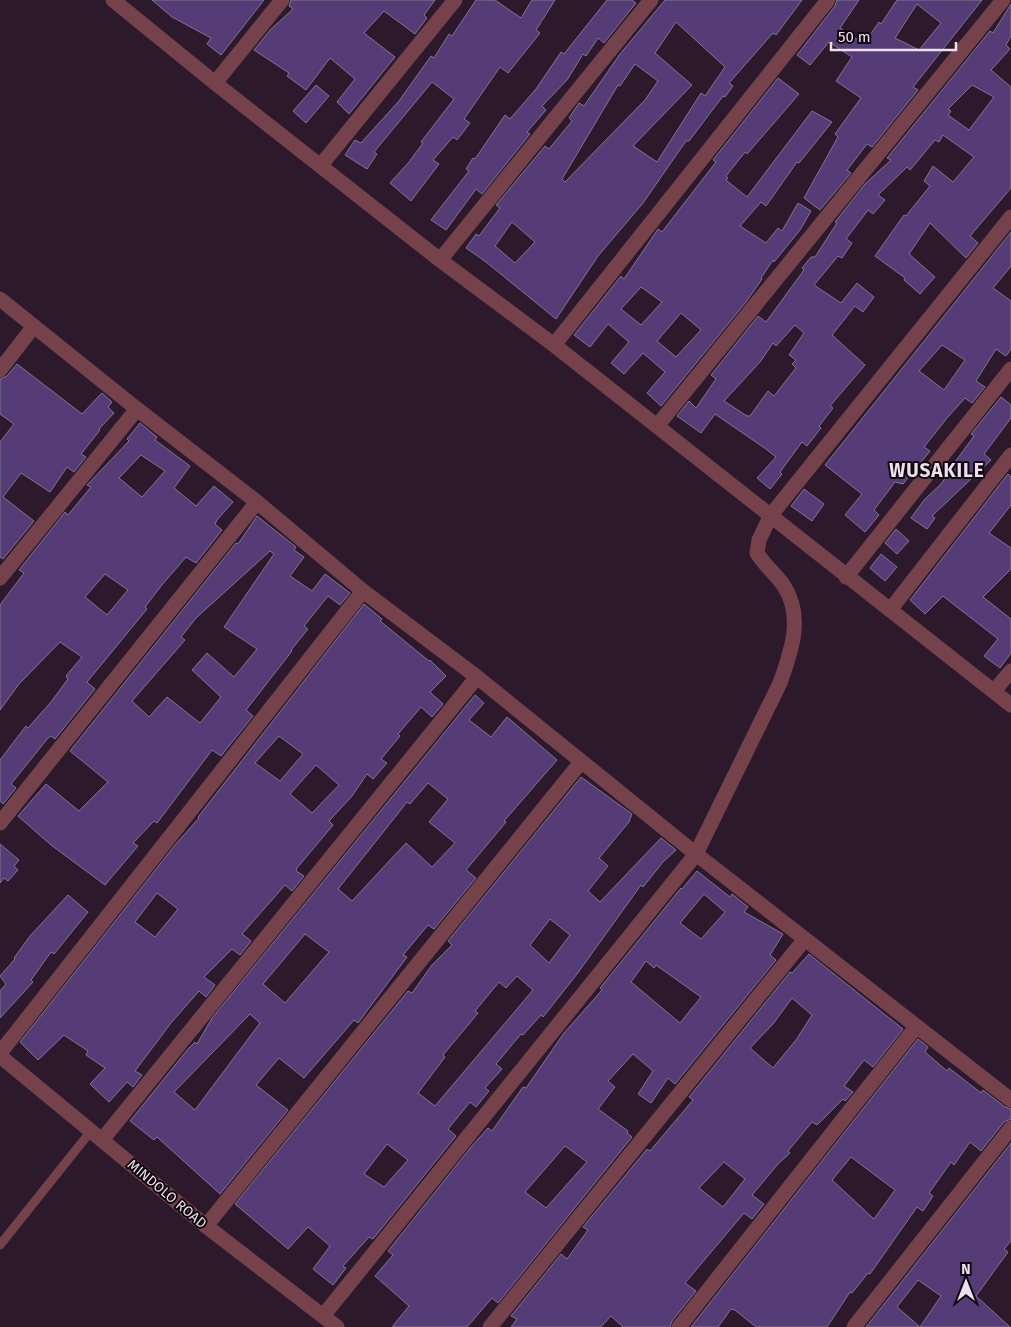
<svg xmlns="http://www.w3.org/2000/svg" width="1011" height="1327" font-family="'Fira Sans',sans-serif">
  <rect width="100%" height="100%" fill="#2d192c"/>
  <path fill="#553c76" stroke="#7f7591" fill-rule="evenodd" d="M152 0H264L221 55 207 44 211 38 172 17Z
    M291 0H435L424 15 427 18 415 34 384 11 364 33 395 57 349 114 337 102 355 79 330 58 306 90 287 76 289 73 254 50 271 29 293 9 289 6Z
    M476 0H495L521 18 532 0H555L536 30 540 33 508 73 500 67 464 119 470 123 457 140 453 137 433 160 439 164 411 201 390 183 409 162 423 143 421 142 454 99 432 82 374 152 377 154 367 169 345 155 355 140 361 143 399 101 431 56 434 58 449 34 452 36Z
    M607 0H632L636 3 604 43 598 38 586 56 583 54 567 80 542 106 546 110 527 132 530 134 482 194 476 189 446 230 431 220 469 171 466 169 473 158 475 159 505 115 510 119 536 89 561 52 564 54Z
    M665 0H802L776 35 773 33 729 83 733 86 725 97 723 96 689 141H686L643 203 598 256 556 319 486 262 466 248 476 234 479 236 500 208 496 205 545 146 549 149 572 121 569 118 579 103 584 106 620 54ZM676 22 725 67 705 96 701 93 657 162 633 146 692 85 655 53ZM635 64 658 81 645 100 565 182 562 179 618 85 620 86ZM512 222 535 242 515 263 495 246Z
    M837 0H859L840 28 864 44 879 22 881 24 897 0H982L913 87 918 90 872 147 867 144 847 170 851 173 820 210 804 198 838 137 835 134 861 98 836 81 852 57 829 42 810 65 797 55 835 6ZM917 4 941 23 919 50 895 38Z
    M1011 4V36L1006 45 1010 49 991 70 1011 87V188L970 236 978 243 966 258 930 223 909 254 935 277 920 294 904 280 905 278 875 256 904 215 906 216 930 186 924 181 933 166 953 182 974 157 943 135 939 142 935 140 910 170 907 167 878 195 885 200 873 214 868 210 846 239 852 243 842 258 838 256 814 285 841 303 857 283 874 297 863 312 855 306 832 335 865 365 830 406 833 408 819 426 821 428 807 446 802 442 780 472 782 474 770 489 757 478 776 457 766 449 715 414 701 433 677 416 689 401 696 408 716 379 711 375 758 316 766 322 804 270 802 268 811 257H815L837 223 835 222 865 184 891 160 887 158 990 31 993 33ZM972 85 994 97 969 130 948 115 951 111 948 109ZM795 325 804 333 789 355 796 360 792 364 796 368 774 396 768 391 750 416H747L724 401 760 362 773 343 776 346Z
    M778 78 799 94 747 154 745 152 726 176 728 178 726 180 747 197 812 111 832 122 799 163 797 162 766 206 761 202 740 226 766 243 778 228 782 231 798 203 811 211 800 230 774 262 773 260 761 278 762 279 746 302 661 406 647 393 665 372 643 353 624 374 611 363 629 342 608 324 590 347 574 335 621 276 624 279 658 229 662 232 716 162 713 160ZM641 287 662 302 641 325 621 309ZM681 313 701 330 676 357 657 341Z
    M316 85 329 96 306 123 293 111Z
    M1011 232V266L993 288 1011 301V349L1006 356 996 349 976 381 985 387 972 403 965 398 947 418 924 447 930 451 903 484 895 482 874 510 879 515 865 532 845 515 862 494 825 465ZM942 345 965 360 944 390 919 371Z
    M17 364 82 414 102 393 112 402 108 407 114 413 99 429 100 430 81 454 86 457 74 472 67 467 50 492 21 473 3 497 34 521 3 559 0 557V442L14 424 0 414V379L7 376Z
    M1001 397 1011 405V418L984 454 991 460 932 516 935 518 927 529 911 518 924 500 941 484 956 463 955 462 974 436 971 434Z
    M140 423 157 437 155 440 190 466 174 488 196 506 214 486 233 502 217 520 215 524 222 530 196 563 186 557 161 586 145 607 147 609 87 682 95 689 55 739 51 736 48 738 11 784 16 788 3 804 0 801V760L26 726 28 728 51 702 68 679 66 676 82 657 60 642 19 684 0 710V605L24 573 19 570 65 512 68 515 91 487 87 485 129 441 127 439ZM141 455 165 471 142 497 119 478ZM105 574 128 590 107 615 85 597Z
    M1008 474 1011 477V505L989 533 1011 548V569L983 597 1011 619V653L1000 668 984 656 998 639 943 596 925 614 910 600Z
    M804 489 824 504 812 521 791 506Z
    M257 516 296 547 294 550 304 557 290 576 312 591 325 574 350 593 340 605 328 596 304 626 308 629 291 650 292 651 246 710 253 716 221 756 212 750 157 823 154 821 133 843 138 846 105 885 51 845 18 816 46 784 79 811 108 782 70 751 236 543 238 544ZM270 551 274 554 224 627 257 649 234 677 207 653 192 670 221 697 200 723 167 697 149 717 132 701 185 640 181 637 196 618Z
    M896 529 909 541 897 554 885 543Z
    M881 554 897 567 885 581 870 568Z
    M364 604 382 619 380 621 429 661 430 660 446 676 430 692 443 704 432 717 421 707 398 734 400 736 381 759 387 763 373 779 367 774 352 796 329 821 333 825 297 868 296 871 304 876 292 891 285 885 242 934 251 941 240 955 232 949 204 977 215 985 206 997 199 991 171 1023 135 1071 142 1075 133 1087 127 1082 109 1102 90 1084 105 1068 86 1055 88 1051 64 1035 38 1060 20 1042 175 845 199 818 198 817ZM279 736 303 754 280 781 255 763ZM316 765 339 785 312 813 290 794ZM157 893 178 909 155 937 135 922Z
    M475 695 484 703 469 720 491 737 507 717 557 760 504 821 506 822 466 870 476 878 434 929 428 925 403 955 407 957 358 1023 354 1020 304 1078 279 1058 256 1085 288 1110 220 1194 157 1137 154 1140 130 1121 188 1049 195 1042 197 1044 212 1018ZM428 783 448 799 429 822 455 843 432 867 406 843 352 901 338 889 407 802 410 804ZM305 934 329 952 285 1003 263 984ZM250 1014 260 1023 195 1110 174 1092Z
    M581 777 632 814 629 822 599 858 608 866 588 891 600 902 661 838 676 850 663 862 643 887 641 885 577 974 543 1017 541 1015 523 1035 521 1034 496 1064 502 1069 485 1088 489 1091 476 1107 470 1102 448 1129 456 1136 373 1239 369 1237 343 1266 346 1268 333 1285 313 1269 330 1246 308 1227 288 1249 235 1204 408 991 412 993 432 965 452 945 448 941ZM550 919 570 935 549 963 530 945ZM517 976 533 990 435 1106 418 1093 445 1057 443 1055 478 1013 475 1011 499 982 506 988ZM387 1144 408 1160 384 1187 364 1174Z
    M0 844 19 860 14 866 18 870 8 881 4 878 0 883Z
    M697 871 730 897 732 894 748 907 744 912 783 934 770 955 776 960 675 1084 668 1078 651 1103 638 1094 653 1071 633 1054 608 1081 615 1087 598 1109 628 1131 627 1133 632 1137 498 1303 492 1298 467 1327H392L409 1306 375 1276 393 1255 388 1251 471 1147 488 1128 492 1131 523 1087 526 1088 564 1033 602 990 600 988 681 888 682 889ZM704 894 725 912 701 939 680 923ZM646 961 654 968 656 965 701 997 680 1023 631 982ZM565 1146 587 1162 546 1208 525 1192Z
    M68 895 88 912 54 954 51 952 31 980 33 982 0 1018V991L6 984 0 976 15 959 14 958 30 936Z
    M809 954 903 1029 873 1067 864 1060 844 1086 853 1092 845 1101 843 1099 817 1125 812 1122 788 1151 790 1153 778 1164 752 1195 764 1204 752 1219 744 1213 685 1283 696 1291 672 1321 670 1327H623L611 1316 601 1327H511L517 1319 511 1316 561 1254 567 1259 588 1230 583 1227 647 1149 650 1151 693 1100 689 1097 790 972 792 973ZM792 998 812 1015 796 1040 773 1068 750 1048 773 1024ZM724 1162 745 1179 723 1207 699 1188Z
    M918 1039 928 1047 925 1052 947 1071 949 1068 981 1093 983 1090 1005 1107 1011 1109V1119L1004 1122 981 1151 970 1142 954 1165 951 1162 929 1193 933 1196 923 1211 917 1207 870 1274 868 1273 852 1293 850 1292 827 1327H756L735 1310 731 1309 718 1327H691ZM851 1157 895 1190 874 1219 832 1180Z
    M1011 1143V1241L1004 1249 1008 1252 976 1296 1010 1327H866ZM918 1280 941 1296 920 1327 897 1307Z"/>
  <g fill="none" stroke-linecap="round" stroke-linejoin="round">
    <path stroke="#75424c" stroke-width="9" d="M0 1245 91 1131"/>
    <path stroke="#75424c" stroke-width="15" d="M113 0 215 83 440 260 554 345 1011 705
      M215 83 282 0
      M321 165 455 0
      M440 260 651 0
      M0 299 137 409 0 578
      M554 345 828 0
      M0 370 34 326
      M137 409 257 502 363 591 477 677 696 854 1011 1100
      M657 426 1003 0
      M846 577 1011 369
      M890 610 1011 455
      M994 691 1011 671
      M0 823 257 502
      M0 1053 363 591
      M102 1140 477 677
      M206 1226 581 762
      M323 1316 696 854 780 683C791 652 804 617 784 586 776 574 764 565 757 553L759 540 771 515 1011 217
      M490 1327 805 939
      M679 1327 916 1027
      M854 1327 1011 1128"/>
    <path stroke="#75424c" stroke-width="15" d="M0 1056 206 1226 337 1327"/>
  </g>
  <g text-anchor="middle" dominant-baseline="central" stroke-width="4" stroke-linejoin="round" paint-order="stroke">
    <g font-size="14" fill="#ede0ec" stroke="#10080f">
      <text transform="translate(167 1194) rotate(40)">MINDOLO ROAD</text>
    </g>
    <g font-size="19" font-weight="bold" letter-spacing="1" fill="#ede0ec" stroke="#10080f">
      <text x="937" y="470">WUSAKILE</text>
    </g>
  </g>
  <g transform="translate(966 1282)" stroke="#10080f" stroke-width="4" paint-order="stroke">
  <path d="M0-4L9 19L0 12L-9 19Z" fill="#ede0ec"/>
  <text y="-8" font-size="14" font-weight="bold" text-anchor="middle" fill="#ede0ec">N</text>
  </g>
  <path d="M831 42v8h125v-8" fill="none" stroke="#ede0ec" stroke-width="2.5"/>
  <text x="838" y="42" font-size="15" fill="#ede0ec" stroke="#10080f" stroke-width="4" paint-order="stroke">50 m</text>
</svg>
